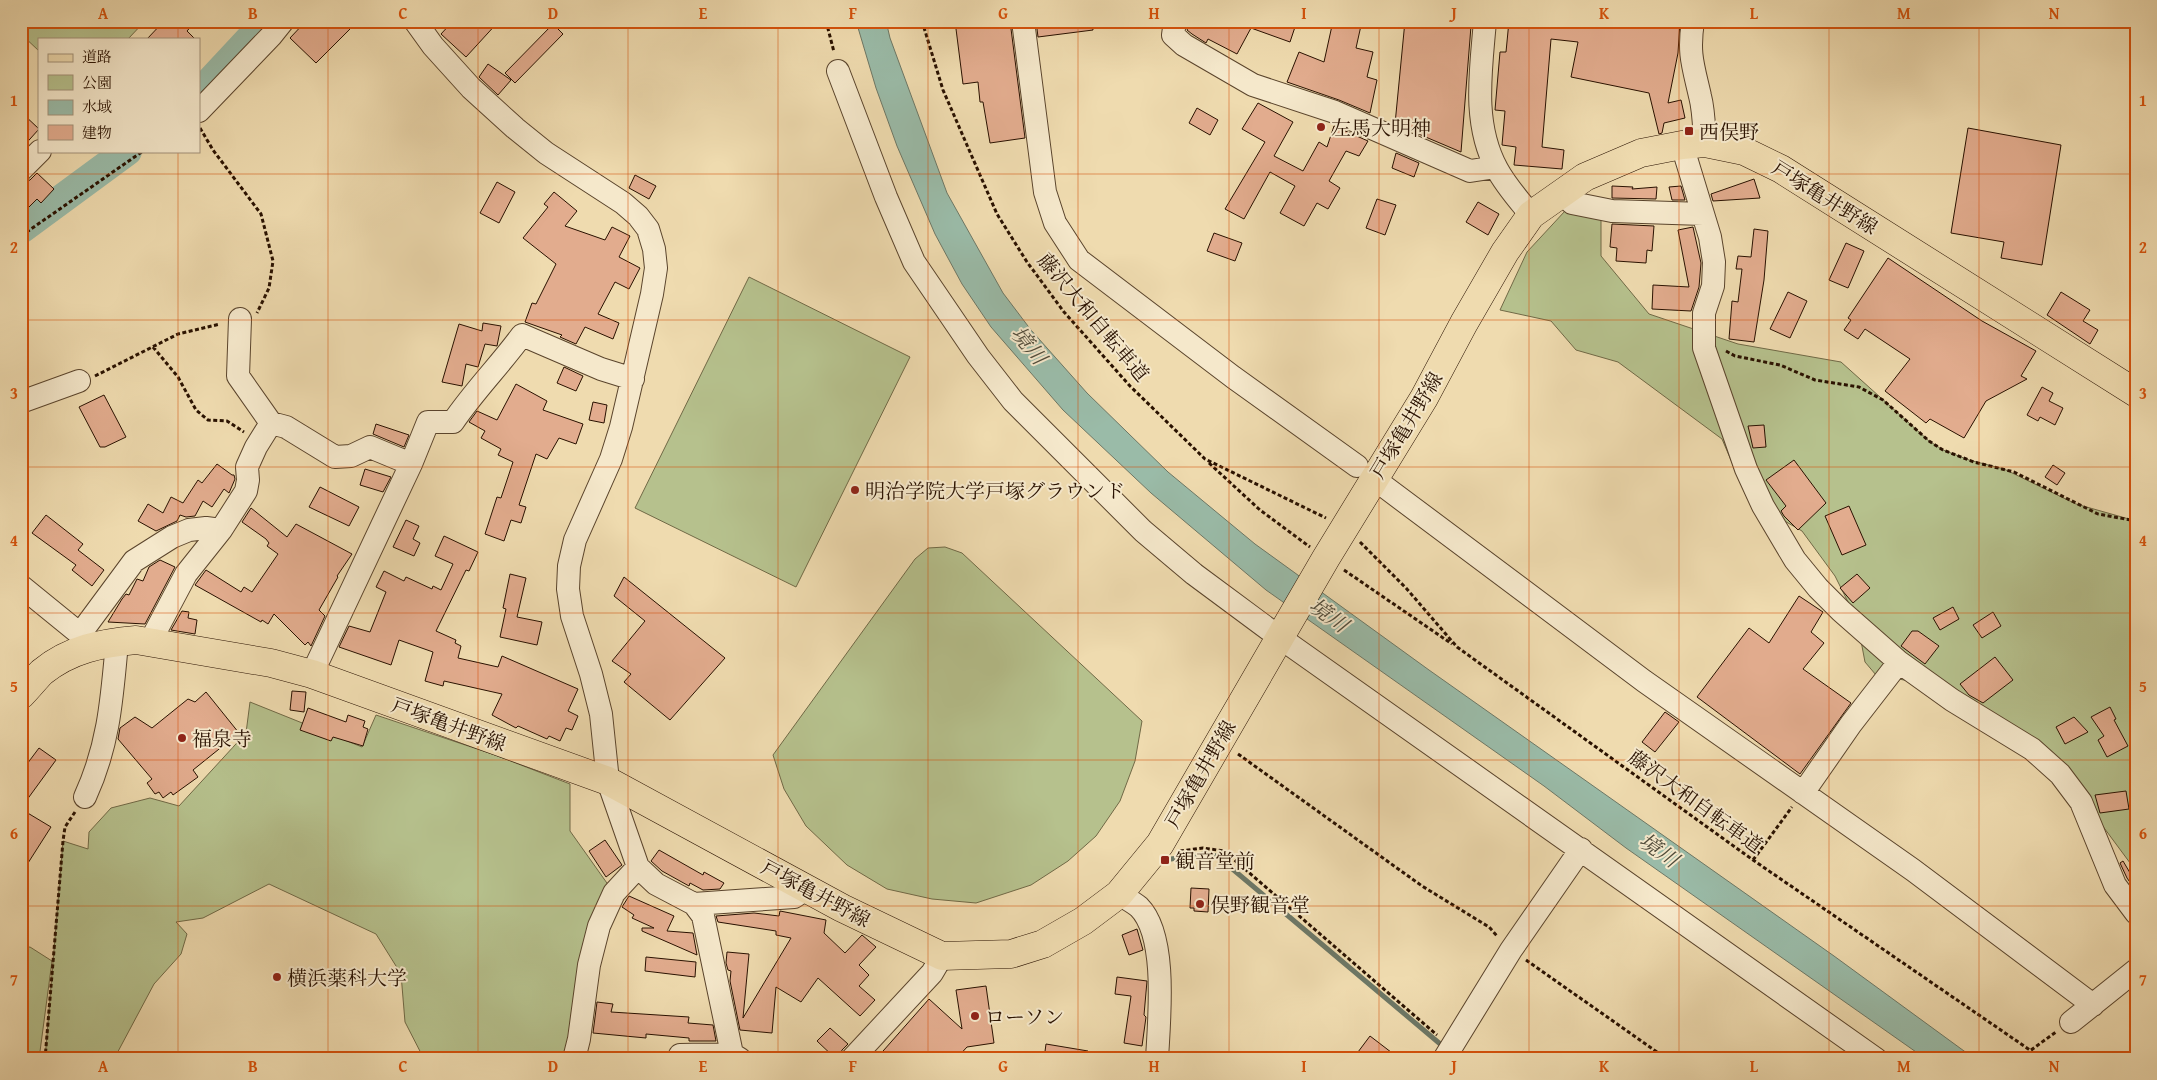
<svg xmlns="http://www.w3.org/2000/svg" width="2157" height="1080" font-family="'Gentium Book Plus','Noto Serif JP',serif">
  <rect width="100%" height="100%" fill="#efdbaf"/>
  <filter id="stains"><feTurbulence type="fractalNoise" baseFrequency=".004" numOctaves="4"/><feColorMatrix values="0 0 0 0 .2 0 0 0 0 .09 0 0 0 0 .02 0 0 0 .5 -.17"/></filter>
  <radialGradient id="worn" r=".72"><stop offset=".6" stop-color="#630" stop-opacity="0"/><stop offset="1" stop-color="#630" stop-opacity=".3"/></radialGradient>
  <path fill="#b6c18d" stroke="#706946" d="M21 21H145L128 39H39V51L21 34Z
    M1565 211 1601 216V256L1649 314 1738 344 1841 362 1929 441 1943 450 1969 460 2004 469 2076 504 2136 521V871L2056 763 1932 685 1876 675 1865 662 1857 620 1835 576 1802 531 1748 500 1722 439 1618 362 1576 350 1551 321 1500 310 1527 252Z
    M749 277 910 357 796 587 635 508Z
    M945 547 962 553 1142 721 1135 761 1120 801 1096 836 1068 861 1031 885 976 903 932 899 887 889 847 865 806 826 784 789 773 755 915 559 928 548Z
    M250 702 362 747 376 715 495 755 570 784V831L614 893 574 1059H424L405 1022 401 974 376 934 269 884 203 918 176 922 187 934 181 954 154 984 114 1059H45L63 841 88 849 89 832 111 808 150 798 179 806 246 733Z
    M30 947 52 961 39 1059H21V948Z"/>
  <path fill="#9abba8" stroke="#6d7765" d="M856 21H886L890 38 947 193 1003 293 1031 330 1087 393 1168 472 1255 544 1429 670 1834 956 1975 1059H1926L1626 848 1544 786 1266 590 1151 493 1063 410 991 327 962 284 935 234 897 146 876 88Z"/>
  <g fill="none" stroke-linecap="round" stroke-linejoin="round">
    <path stroke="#6d7765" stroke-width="5" d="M1171 859 1204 854 1217 856 1445 1048"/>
    <path stroke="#9abba8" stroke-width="30" d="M199 94 267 21
      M21 229 127 151"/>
  </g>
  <path fill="#e2ac8e" stroke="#291100" d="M164 21H196L187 31 195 39H147Z
    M306 21H358L316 63 290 38Z
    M453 21H499L466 57 441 34Z
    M955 21H1010L1025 138 990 143 983 102H980L978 82 963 84Z
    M1036 21H1092L1093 30 1038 37Z
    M1191 21H1297L1290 42 1251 28 1237 54 1208 39 1206 43 1192 34 1187 30Z
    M1333 21H1362L1356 48 1373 52 1367 77 1377 80 1370 113 1339 100 1287 82 1299 52 1324 62Z
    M1405 21H1461V24L1471 26 1461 152 1395 124Z
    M1509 21H1680L1678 53 1668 103 1681 100 1685 118 1664 123 1662 133 1659 134 1649 93 1571 77 1578 42 1551 39 1542 147 1564 150 1562 169 1514 165 1516 147 1502 145 1505 111 1495 110 1500 52H1506Z
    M553 24 563 34 515 83 505 73Z
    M488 64 511 80 498 95 479 77Z
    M1258 103 1293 122 1274 156 1303 171 1319 142 1327 147 1334 126 1368 141 1359 156 1346 151 1329 181 1340 188 1328 209 1317 203 1304 226 1280 213 1295 186 1270 172 1244 219 1225 209 1265 142 1242 129Z
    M1197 108 1218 120 1210 135 1189 123Z
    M21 112 39 129 21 149Z
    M1968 128 2061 145 2042 265 2001 258 2004 242 1951 233Z
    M1396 153 1419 163 1414 177 1392 168Z
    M37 173 54 189 41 203 37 199 21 215V183L30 180Z
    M635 175 656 186 649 199 629 188Z
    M1754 179 1760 198 1713 201 1711 194Z
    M497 182 515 192 499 223 480 213Z
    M1612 186 1633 187 1632 189 1657 187 1656 199 1612 198Z
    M1681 186 1685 200H1672L1669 187Z
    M554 192 577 211 565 226 605 240 612 227 630 236 619 257 640 268 629 289 615 282 598 314 619 323 613 339 585 327 576 344 560 337 562 335 525 322 532 303 536 304 556 264 523 238 548 207 544 204Z
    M1377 199 1396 205 1385 235 1366 228Z
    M1478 202 1499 214 1488 235 1466 222Z
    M1612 224 1654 226 1652 251 1647 250 1646 263 1616 261 1617 248 1610 247Z
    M1693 227 1701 263 1699 287 1691 311 1652 309 1653 285 1689 287 1678 230Z
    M1754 229 1768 231 1764 280 1754 342 1729 339 1732 301 1738 302 1742 269H1736L1738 256 1751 257Z
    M1214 233 1242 243 1235 261 1207 251Z
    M1846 243 1864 251 1848 288 1829 280Z
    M1888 258 1982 321 2036 351 2021 376 2027 379 1986 401 1964 438 1930 419 1926 423 1885 391 1910 359 1865 329 1858 339 1844 330 1851 320 1848 318Z
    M1788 292 1807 301 1790 338 1770 329Z
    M2061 292 2090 310 2083 321 2098 330 2090 344 2047 315Z
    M483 323 501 326 497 346 485 344 478 367 466 364 462 386 442 382 459 324 482 331Z
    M564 367 583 376 576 391 557 383Z
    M516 384 547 401 543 410 583 424 576 444 559 438 547 459 536 454 519 505 526 507 521 523 511 520 504 541 485 534 497 497 501 498 513 462 498 455 501 449 481 438 485 431 469 422 477 411 497 420Z
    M2042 387 2053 393 2049 401 2063 408 2055 425 2040 417 2038 421 2027 415Z
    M104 395 126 437 105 447H100L79 407Z
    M593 402 607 405 604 423 589 420Z
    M376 424 409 435 404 447 373 434Z
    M1764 425 1766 447 1753 448 1748 426Z
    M1794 460 1826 503 1798 530 1784 516 1781 511 1786 506 1766 480Z
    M217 464 232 475H234L235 479 229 493 224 489 212 507 203 501 195 516 186 517 180 515 177 521 156 531 138 521 148 504 163 513 171 497 183 503 198 480 202 483Z
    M2053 465 2065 473 2057 485 2045 477Z
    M365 469 391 477 383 492 360 485Z
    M320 487 359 507 349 526 309 507Z
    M1849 506 1866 545 1842 555 1825 516Z
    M251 508 287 537 296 524 352 554 337 576 338 577 319 610 325 616 311 646 308 642 305 645 274 614 268 624 262 620 261 622 195 585 206 570 241 592 244 587 252 592 278 554 267 546 269 543 266 539 242 522Z
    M46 515 83 544 78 550 104 570 92 586 72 570 76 565 32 533Z
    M406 520 419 526 413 539 420 543 414 556 393 547Z
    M444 536 478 552 469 571 466 570 436 631 456 640 455 643 461 646 458 658 498 667 502 656 578 689 568 711 578 716 572 730 566 728 560 741 549 736 547 739 518 726 516 728 492 715 502 694 444 681 443 686 425 681 433 652 399 640 391 665 339 647 349 626 370 632 386 592 376 587 384 571 404 581 406 577 432 589 433 586 441 590 453 564 435 556Z
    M160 560 175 567 145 624 108 622 122 599 126 594 129 595 137 579 143 581 149 567Z
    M510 574 526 578 517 617 542 622 537 645 500 637 506 609 503 608Z
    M1857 574 1870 588 1853 603 1840 588Z
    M624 577 725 658 670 720 624 682 631 674 612 661 645 621 614 596Z
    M1799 596 1823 612 1811 632 1824 643 1803 669 1851 703 1800 774 1697 697 1749 628 1769 643Z
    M1953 607 1959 619 1940 630 1933 618Z
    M182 611 189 612 188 618 197 620 195 634 171 630Z
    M1993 612 2001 626 1982 638 1973 625Z
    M1912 631H1918L1939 646 1925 664 1901 646Z
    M1995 657 2013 680 1983 703 1969 695 1960 684Z
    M292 691 306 692 304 712 290 710Z
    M206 692 239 733 193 770 198 777 173 795 171 792 163 798 159 792 155 794 147 783 152 779 118 739 120 728 135 717 152 728 188 699 195 702Z
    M2110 707 2116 719 2114 720 2128 746 2107 757 2098 740 2104 736 2091 717Z
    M308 708 346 722 348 715 365 721 363 727 368 729 363 746 333 737 331 741 300 730Z
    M1665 712 1679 722 1655 752 1642 742Z
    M2074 717 2088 732 2065 744 2056 727Z
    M39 748 56 760 21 808V772Z
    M2126 791 2129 809 2100 813 2095 795Z
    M21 809 51 827 21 874Z
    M605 840 622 865 606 877 589 851Z
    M659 850 703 875 704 872 724 883 720 889 703 890 690 883 689 886 662 871 651 861Z
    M2123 861 2136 883V891L2127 878 2120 863Z
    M1191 888 1209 889 1208 912 1194 911V908H1190Z
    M629 896 674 916 667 931 693 933 697 955 642 931V928H654L632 918 634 915 622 907Z
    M780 911 826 920 824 933 845 953 862 935 876 947 859 965 869 975 859 986 875 1000 860 1016 818 978 801 1002 776 987 772 1033 740 1030 730 981 731 971 728 970 726 963 727 952 749 954 743 1018 791 938 776 935V931L718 922 716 916 754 913 779 916Z
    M1137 929 1143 950 1129 955 1122 935Z
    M646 957 696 962 695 977 645 971Z
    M1117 977 1147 981 1144 1015 1146 1017 1142 1046 1124 1043 1131 996 1115 994Z
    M986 986 994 1043 967 1047 956 1059H876L929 999 962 1029 956 990Z
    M597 1002 613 1004 611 1012 689 1017 688 1023 713 1025 716 1041H689V1038L646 1034V1038L593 1033Z
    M830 1028 848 1044 842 1050 839 1059H836L817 1041Z
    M1370 1036 1400 1059H1368L1358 1052Z
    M1046 1044 1088 1051V1059H1044Z"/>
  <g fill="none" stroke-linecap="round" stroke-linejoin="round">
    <g stroke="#5a442c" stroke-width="24">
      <path id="minor" d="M415 21 433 46 471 88 515 128 546 153 623 203 638 216 648 229 654 249 656 268 652 294 621 427 611 459 575 540 569 566 568 589 572 616 591 674 601 714 608 781 638 867 656 884 694 904 794 897 806 889
        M1023 21 1045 192 1055 223 1079 260 1233 377 1357 466
        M1175 21 1173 35 1184 45 1253 85 1335 112 1470 171 1496 167
        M1485 21C1481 70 1472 123 1497 169 1506 186 1519 200 1531 215
        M1693 21C1688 54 1693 65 1700 96 1704 111 1704 128 1705 143
        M838 71 886 197 914 262 978 356 1013 401 1143 531 1194 574 1279 637 1876 1059
        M199 111 271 36 283 21
        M1682 145 1710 237 1714 262 1713 286 1704 313V348L1746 469 1763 506 1795 560 1818 588 1841 611 1899 662 1952 700 2032 749 2060 774 2081 802 2115 885 2136 913
        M21 170 40 151
        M1561 192 1572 203 1612 211 1703 214
        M240 319 238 376 271 423
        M21 402 79 381
        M1385 487 1644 681 1913 870 2093 1005
        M21 586 91 643
        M80 634 134 561 172 537 189 530 206 528 221 530
        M150 642 186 574 221 530 246 491 248 480 247 467 256 447 271 423 286 427 335 457 351 456 370 447 411 464
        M312 674 411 464 428 422H453C474 391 500 365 522 335L601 369 633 379
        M1803 793 1851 724 1899 662
        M85 797C109 745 112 698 117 642
        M1119 894C1125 898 1133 902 1139 907 1168 936 1159 1020 1157 1059
        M694 904 703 916 732 1054 740 1059
        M2071 1022 2136 970
        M680 1055 732 1054
        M574 1059 579 1039 589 965 599 926 614 893 638 867
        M852 1059 932 973 942 956
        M1444 1059 1511 950 1581 849"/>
    </g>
    <g stroke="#291100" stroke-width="29">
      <path id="major" d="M21 695C28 688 35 679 42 672 70 649 102 643 136 640L271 663 312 674 608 781 842 908 942 956 1011 954 1043 944 1083 921 1119 894 1160 844 1326 558 1424 398 1464 323 1505 252 1531 215 1585 177 1641 153 1682 145 1705 143 1744 151 1781 169 2136 393"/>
    </g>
    <path stroke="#291100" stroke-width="3" stroke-dasharray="4 2.5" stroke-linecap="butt" d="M826 21 834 52
      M922 21 943 90 997 214 1027 262 1064 312 1130 386 1205 459 1326 518
      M200 128 213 150 261 214 273 261 269 288 257 313
      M21 236 143 151
      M153 347 178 377 196 410 208 420 227 421 244 432
      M1726 351 1735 356 1780 365 1815 380 1859 387 1883 400 1929 441 1943 450 1974 462 2014 472 2098 514 2136 521
      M95 376 178 334 220 324
      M1209 463 1260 510 1310 547
      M1360 542 1406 588 1457 647 1753 860 2043 1059
      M1344 570 1452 644
      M1238 754 1422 886 1489 927 1498 937
      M1180 851 1203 848 1224 851 1437 1035
      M1753 860 1792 807
      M1526 960 1667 1059
      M2031 1050 2056 1032
      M45 1059 63 841 65 827 75 812"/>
    <use href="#minor" stroke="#f5e8cb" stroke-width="22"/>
    <use href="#major" stroke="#efdbaf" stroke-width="28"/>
  </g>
  <path fill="none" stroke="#d5520b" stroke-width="1" stroke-opacity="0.55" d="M178 21V39M328 21V1059M478 21V1059M628 21V1059M778 21V1059M928 21V1059M1078 21V1059M1229 21V1059M1379 21V1059M1529 21V1059M1679 21V1059M1829 21V1059M1979 21V1059M178 151V1059M21 174H2136M21 320H2136M21 467H2136M21 613H2136M21 760H2136M21 906H2136"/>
  <g fill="#8f2418" stroke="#f5e8cb" stroke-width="2">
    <circle cx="1321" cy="127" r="5"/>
    <rect x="1684" y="126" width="10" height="10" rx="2.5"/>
    <circle cx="855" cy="490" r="5"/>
    <circle cx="182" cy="738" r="5"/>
    <rect x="1160" y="855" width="10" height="10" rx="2.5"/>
    <circle cx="1200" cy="904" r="5"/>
    <circle cx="277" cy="977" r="5"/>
    <circle cx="975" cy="1016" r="5"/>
  </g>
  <g text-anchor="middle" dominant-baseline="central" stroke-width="4" stroke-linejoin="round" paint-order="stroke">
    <g font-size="20" fill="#291100" stroke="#f5e8cb" text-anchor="start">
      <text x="1331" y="127">左馬大明神</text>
      <text x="1699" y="131">西俣野</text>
      <text x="865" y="490">明治学院大学戸塚グラウンド</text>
      <text x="192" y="738">福泉寺</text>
      <text x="1175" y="860">観音堂前</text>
      <text x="1210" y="904">俣野観音堂</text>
      <text x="287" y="977">横浜薬科大学</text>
      <text x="985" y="1016">ローソン</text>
    </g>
    <g font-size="20" fill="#291100" stroke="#f5e8cb">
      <text transform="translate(1825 197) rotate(32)">戸塚亀井野線</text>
      <text transform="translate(1094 317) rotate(50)">藤沢大和自転車道</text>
      <text transform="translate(1406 425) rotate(-59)">戸塚亀井野線</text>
      <text transform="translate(449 724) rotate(20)">戸塚亀井野線</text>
      <text transform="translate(1200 774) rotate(-60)">戸塚亀井野線</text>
      <text transform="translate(1696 801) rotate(36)">藤沢大和自転車道</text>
      <text transform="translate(816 893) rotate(28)">戸塚亀井野線</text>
    </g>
    <g font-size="21" font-style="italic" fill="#514c3b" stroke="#f5e8cb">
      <text transform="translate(1029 345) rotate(51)">境川</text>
      <text transform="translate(1329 615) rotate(36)">境川</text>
      <text transform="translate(1659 850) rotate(35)">境川</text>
    </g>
  </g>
  <rect width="2157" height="1080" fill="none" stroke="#efdbaf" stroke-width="55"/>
  <rect x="38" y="38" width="162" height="115" fill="#f5e8cb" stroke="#a3927a"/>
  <rect x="48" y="54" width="25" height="8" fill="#efdbaf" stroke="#a3927a"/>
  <text x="82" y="62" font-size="15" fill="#291100">道路</text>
  <rect x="48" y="75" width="25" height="15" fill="#b6c18d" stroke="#a3927a"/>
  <text x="82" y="88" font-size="15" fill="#291100">公園</text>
  <rect x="48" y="100" width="25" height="15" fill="#9abba8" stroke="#a3927a"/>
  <text x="82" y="112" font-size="15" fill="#291100">水域</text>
  <rect x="48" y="125" width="25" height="15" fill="#e2ac8e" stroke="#a3927a"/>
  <text x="82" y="138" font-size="15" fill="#291100">建物</text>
  <rect x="28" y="28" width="2102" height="1024" fill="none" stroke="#d5520b" stroke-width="2"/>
  <g font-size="16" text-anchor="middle" font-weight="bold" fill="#d5520b">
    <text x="103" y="19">A</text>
    <text x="253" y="19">B</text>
    <text x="403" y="19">C</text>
    <text x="553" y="19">D</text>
    <text x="703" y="19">E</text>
    <text x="853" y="19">F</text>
    <text x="1003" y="19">G</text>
    <text x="1154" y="19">H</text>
    <text x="1304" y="19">I</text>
    <text x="1454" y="19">J</text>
    <text x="1604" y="19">K</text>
    <text x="1754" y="19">L</text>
    <text x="1904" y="19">M</text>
    <text x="2054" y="19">N</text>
    <text x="14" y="106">1</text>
    <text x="2143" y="106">1</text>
    <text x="14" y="253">2</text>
    <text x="2143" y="253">2</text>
    <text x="14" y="399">3</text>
    <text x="2143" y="399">3</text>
    <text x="14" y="546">4</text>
    <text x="2143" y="546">4</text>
    <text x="14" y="692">5</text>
    <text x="2143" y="692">5</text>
    <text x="14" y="839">6</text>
    <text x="2143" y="839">6</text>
    <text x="14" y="985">7</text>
    <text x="2143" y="985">7</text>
    <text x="103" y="1072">A</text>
    <text x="253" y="1072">B</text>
    <text x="403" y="1072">C</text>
    <text x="553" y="1072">D</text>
    <text x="703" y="1072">E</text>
    <text x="853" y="1072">F</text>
    <text x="1003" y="1072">G</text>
    <text x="1154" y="1072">H</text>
    <text x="1304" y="1072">I</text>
    <text x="1454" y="1072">J</text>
    <text x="1604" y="1072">K</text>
    <text x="1754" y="1072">L</text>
    <text x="1904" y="1072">M</text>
    <text x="2054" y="1072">N</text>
  </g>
  <rect width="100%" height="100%" filter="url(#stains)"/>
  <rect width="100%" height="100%" fill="url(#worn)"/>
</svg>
